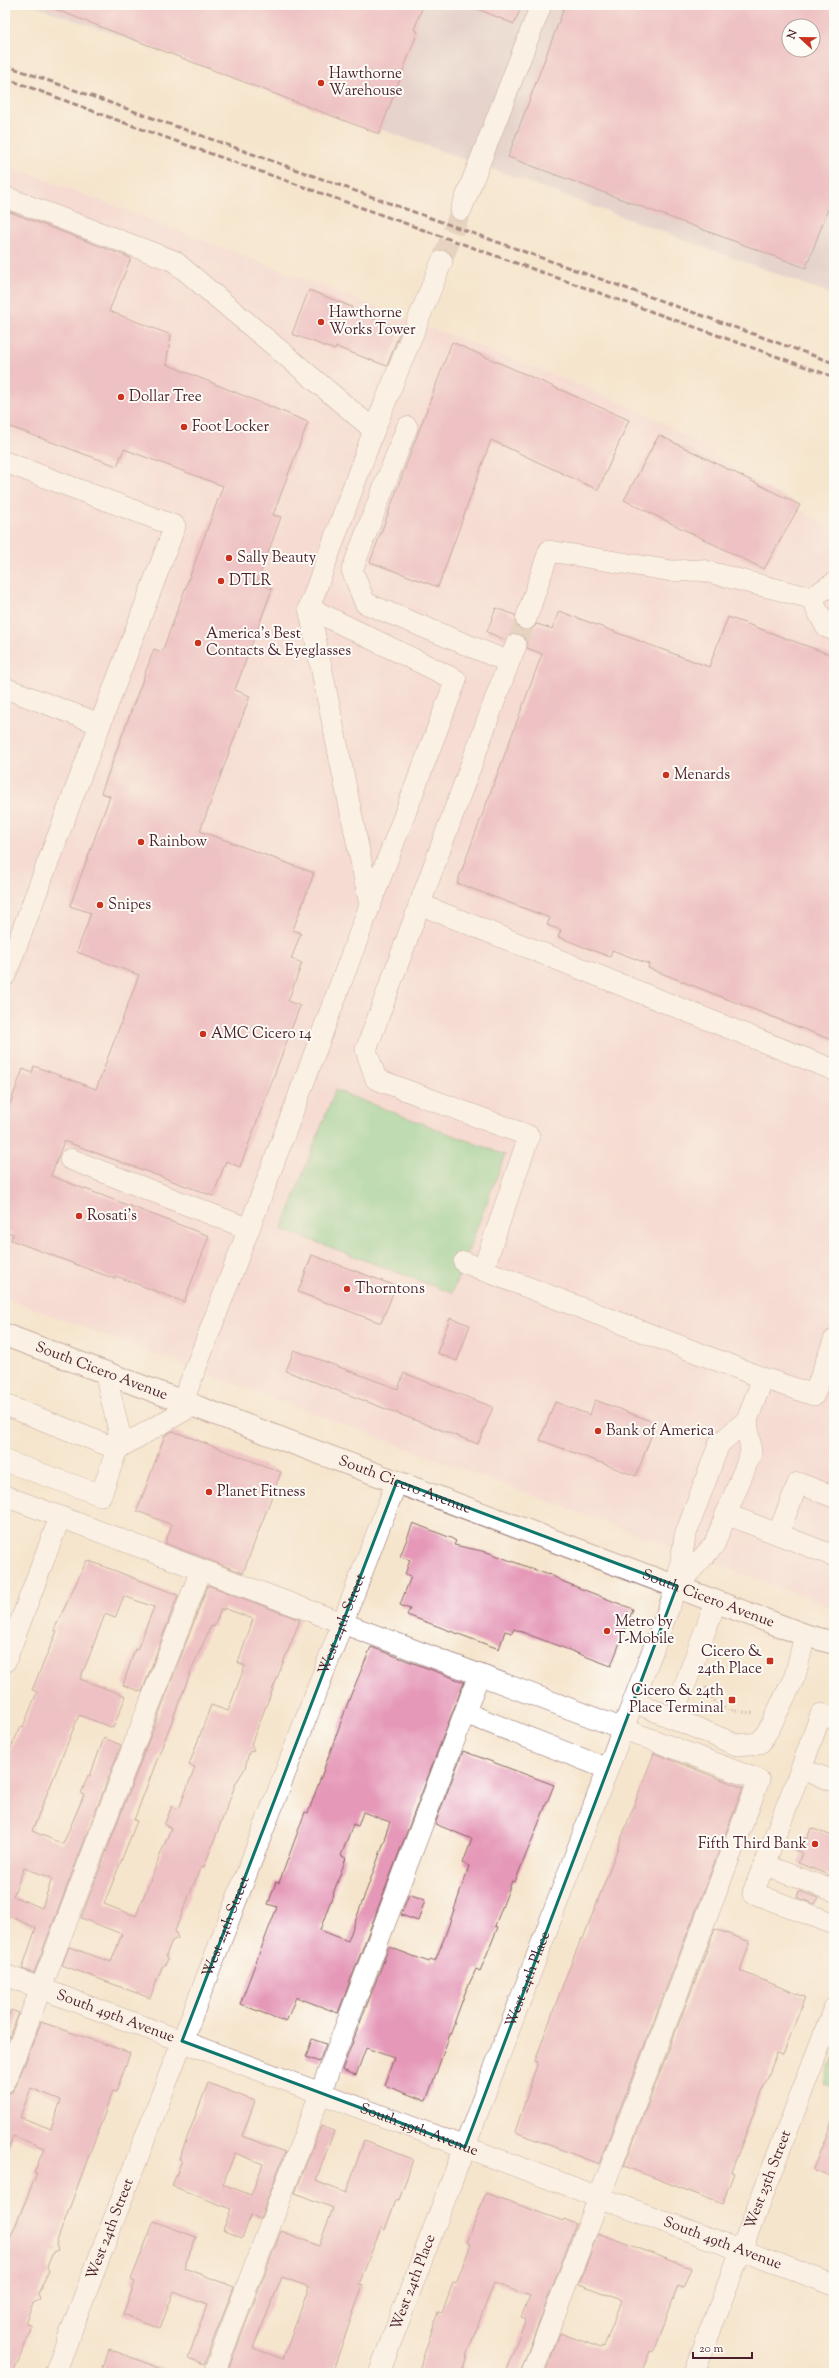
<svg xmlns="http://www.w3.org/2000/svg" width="839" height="2378" font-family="'Sorts Mill Goudy',serif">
  <rect width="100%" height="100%" fill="#fdfcf7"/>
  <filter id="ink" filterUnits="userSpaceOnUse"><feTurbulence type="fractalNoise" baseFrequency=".025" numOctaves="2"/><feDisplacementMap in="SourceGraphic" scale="8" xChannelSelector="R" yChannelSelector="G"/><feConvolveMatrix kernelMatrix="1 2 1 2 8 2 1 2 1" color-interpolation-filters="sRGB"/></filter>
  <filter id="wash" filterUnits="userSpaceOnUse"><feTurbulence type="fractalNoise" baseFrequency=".012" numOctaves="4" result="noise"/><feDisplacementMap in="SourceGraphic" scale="16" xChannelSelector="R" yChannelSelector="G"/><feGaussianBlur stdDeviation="0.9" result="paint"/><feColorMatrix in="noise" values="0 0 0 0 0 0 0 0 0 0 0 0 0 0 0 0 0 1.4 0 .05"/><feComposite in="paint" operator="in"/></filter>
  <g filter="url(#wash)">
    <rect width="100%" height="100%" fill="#f6e5cd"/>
    <path fill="#f6cfd7" d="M5 164 572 382 656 418 834 531V1431L832 1436 834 1437V1608L5 1298Z"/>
    <path fill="#d1bdc9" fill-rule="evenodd" d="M32 5H834V295L503 173ZM789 26H813V50H789Z"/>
    <path fill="#7dcf90" stroke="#64775e" d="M335 1090 505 1155 452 1293 282 1229Z
      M834 2056V2087L824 2083Z"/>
    <g id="blocks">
      <path fill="#e598b8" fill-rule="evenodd" d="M44 5H423L414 30 418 31 379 134Z
        M468 5H522L514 24Z
        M565 5H834V193L806 268 508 157ZM789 26H813V50H789Z
        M5 210 131 258 109 311 171 335 166 364 308 422 273 515 281 517 257 583 272 589 235 690 250 696 200 831 314 873 293 930 301 933 291 959 302 963 288 1001 300 1006 240 1167 226 1161 213 1196 64 1141 51 1176 209 1236 184 1302 116 1276 115 1279 11 1240 13 1234 5 1231V1117L23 1069 32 1073 34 1066 96 1089 139 975 77 952 91 913 70 906 110 796 101 793 154 649 162 652 223 486 124 449 117 466 5 425Z
        M309 290 352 307 350 310 401 329 387 366 336 347 335 350 292 334Z
        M452 342 629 420 598 490 491 440 438 587 370 562Z
        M659 435 800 505 764 569 624 500Z
        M496 608 515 615 517 627 523 630 529 631 537 624 552 629 559 611 709 667 728 617 834 656V1041L648 968 649 964 612 950 610 957 558 937 561 930 547 925 550 918 457 883 542 654 527 648 526 638 520 634 514 633 505 640 487 632Z
        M312 1255 396 1286 381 1323 298 1292Z
        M450 1318 470 1325 457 1361 437 1353Z
        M294 1350 398 1389 404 1373 493 1407 478 1444 286 1371Z
        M595 1400 656 1423 636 1476 540 1440 555 1402 590 1415Z
        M173 1431 281 1472 243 1573 165 1543 172 1525 137 1511 165 1435Z
        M413 1523 451 1538 456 1541 454 1545 487 1552 549 1575V1574L564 1582 633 1609 611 1666 514 1629 512 1633 505 1631 499 1649 407 1615 410 1609 400 1605 411 1576 405 1574 410 1560 400 1557Z
        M87 1560 178 1595 142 1692 123 1685 135 1649 137 1650 154 1607 124 1596 115 1618 105 1614 89 1657 80 1679 126 1696 113 1728 79 1715 32 1831 63 1844 84 1795 81 1794 88 1775 90 1776 104 1738 121 1745 34 1973 22 1969 36 1928 5 1914V1761L21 1726 23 1727 37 1692 32 1690 57 1631 54 1630ZM24 1868 52 1878 42 1908 13 1896Z
        M208 1585 300 1620 251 1744 254 1751 249 1752 245 1768 236 1783 204 1867 201 1866 175 1931 178 1938 172 1941 166 1955 168 1959 165 1965 162 1967 150 1998 62 1965 69 1947 111 1962 122 1934 81 1918ZM224 1608 253 1619 238 1663 245 1666 228 1711 211 1705 189 1765 195 1767 179 1809 172 1806 164 1825 171 1828 136 1916 104 1904 137 1821 134 1820 193 1666 211 1626 214 1627 221 1609 224 1610Z
        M371 1647 464 1682 338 2013 296 1997 286 2022 240 2004 277 1907 268 1904 276 1882 279 1883 305 1812 308 1813 350 1697ZM363 1812 390 1822 385 1836 386 1837 348 1941 320 1930 346 1858 341 1856 353 1824 358 1826Z
        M463 1751 554 1785 515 1882 512 1881 495 1926 498 1927 480 1971 476 1969 465 1993 426 2101 384 2085 394 2058 366 2048 356 2075 342 2070 389 1947 429 1962 431 1959 435 1961 445 1936 469 1866 463 1863 472 1839 435 1824Z
        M654 1753 743 1788 599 2164 515 2132 538 2062 535 2061 565 1979 581 1939H583Z
        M811 1828 834 1837V1877L798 1863 802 1853 795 1850 800 1836 807 1839Z
        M799 1891 818 1898 815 1904 797 1897Z
        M409 1894 425 1900 418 1921 401 1915Z
        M715 1929 750 1942 740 1971 805 1997 783 2055 777 2053 731 2172 734 2173 722 2204 624 2166Z
        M11 2010 19 2013 5 2048V2026Z
        M41 2022 130 2053 116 2092 113 2091 56 2244 58 2250 53 2252 47 2267 49 2271 38 2293 40 2299 33 2303 25 2323 32 2326 23 2350 13 2373H5V2251L37 2173H34L44 2148 13 2136 7 2153H5V2094L12 2092 16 2086ZM31 2088 61 2100 51 2129 20 2117Z
        M312 2039 326 2044 319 2062 306 2057Z
        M208 2083 255 2101 242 2136 285 2152 260 2219 251 2215 242 2238 223 2230 231 2209 172 2186 182 2160 179 2159ZM235 2153 263 2164 251 2195 223 2184Z
        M832 2122H834V2177L813 2169Z
        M321 2126 334 2131 316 2180 318 2182 346 2193 364 2141 413 2159 406 2181 399 2200 396 2199 385 2230 381 2228 359 2284 363 2285 332 2373H227L281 2231 319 2246 333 2208 295 2193ZM282 2277 309 2287 283 2359 253 2348Z
        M486 2193 563 2221 564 2219 576 2224 520 2373H505L526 2319 521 2317 530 2296 494 2283 466 2356H467L461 2373H418L438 2312 442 2313 453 2282 456 2283 471 2244 467 2243Z
        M154 2221 196 2237 184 2268 234 2287 204 2364 188 2358 207 2305 174 2292 160 2328 123 2314 135 2282 131 2280Z
        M598 2233 691 2268 683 2288 678 2286 654 2352 650 2351 641 2373H545L560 2333 601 2348 602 2346 604 2347 622 2300 579 2284Z
        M109 2349 170 2372V2373H100Z"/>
    </g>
  </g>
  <g filter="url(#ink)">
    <use href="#blocks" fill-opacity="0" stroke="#866464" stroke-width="1"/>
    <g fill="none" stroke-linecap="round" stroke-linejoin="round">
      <path stroke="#d4bdad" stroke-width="21" stroke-dasharray="21 10" stroke-linecap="butt" d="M442 261 461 210
        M516 645 526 619"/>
      <g stroke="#866464" stroke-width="22">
        <g id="minor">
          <path d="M5 197 174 261 374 430 309 608 370 905 256 1210 183 1401"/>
          <path d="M461 210 541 5"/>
          <path d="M407 427 352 570 365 603 509 662 366 1050 376 1079 529 1136 483 1270 763 1378 747 1420 751 1453 714 1545 677 1586 685 1536 719 1444 747 1420"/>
          <path d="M374 430 442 261"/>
          <path d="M5 462 175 526 5 976"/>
          <path d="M811 598 834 583"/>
          <path d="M309 608 456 680 370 905"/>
          <path d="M526 619 549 551 672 571 701 570 811 598 826 627 834 630"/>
          <path d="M509 662 516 645"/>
          <path d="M5 688 100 724"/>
          <path d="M419 904 834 1070"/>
          <path d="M70 1159 249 1229"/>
          <path d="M464 1262 483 1270"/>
          <path d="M763 1378 814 1395 834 1340"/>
          <path d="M5 1405 117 1449"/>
          <path d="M117 1449 194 1405"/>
          <path d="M5 1461 101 1495 117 1449 119 1431 105 1372"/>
          <path d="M5 1496 759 1780 532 2373"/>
          <path d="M726 1514 834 1556"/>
          <path d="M778 1534 798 1483 834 1497"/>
          <path d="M5 1662 60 1517"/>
          <path d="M634 1702 737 1745 760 1743 770 1727 795 1676 805 1635"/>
          <path d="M465 1713 608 1769"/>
          <path d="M834 1719 821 1714 801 1769 834 1781"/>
          <path d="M679 1720V1701L716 1601"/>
          <path d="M801 1769 753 1893 834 1924"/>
          <path d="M764 1865 834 1891"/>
          <path id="s1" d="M5 1975 834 2285"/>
          <path d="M5 2082 201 1570"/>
          <path id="s2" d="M55 2373 397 1481"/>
          <path d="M214 2373 479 1675"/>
          <path id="s3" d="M379 2373 677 1586"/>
          <path id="s4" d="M694 2373 834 2008"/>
        </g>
      </g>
      <g stroke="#866464" stroke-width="24">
        <g id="major">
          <path id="s5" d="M5 1335 805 1635 834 1643"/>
        </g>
      </g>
      <path stroke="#866464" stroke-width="2.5" stroke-dasharray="1 3" stroke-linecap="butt" d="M706 1687C717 1711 728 1710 753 1713L754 1711"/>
      <use href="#minor" stroke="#fff" stroke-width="21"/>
      <use href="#major" stroke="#fff" stroke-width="22"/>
      <path stroke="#4a1f2b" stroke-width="3" stroke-dasharray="6 3" stroke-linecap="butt" d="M5 65 834 363
        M5 78 114 119 834 377"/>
    </g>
  </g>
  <path d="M0 0H839V2378H0ZM397 1481 677 1586 465 2147 182 2041Z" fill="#f6e5cd" fill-opacity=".55" fill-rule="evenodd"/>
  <path fill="none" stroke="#0f766e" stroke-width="3" stroke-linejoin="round" d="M397 1481 677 1586 465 2147 182 2041Z"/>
  <g fill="#c8321e" stroke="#fdfcf7" stroke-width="1.5">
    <circle cx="321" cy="83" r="4"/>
    <circle cx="321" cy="322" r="4"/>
    <circle cx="121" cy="397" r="4"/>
    <circle cx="184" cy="427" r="4"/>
    <circle cx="229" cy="558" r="4"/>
    <circle cx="221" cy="581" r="4"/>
    <circle cx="198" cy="643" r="4"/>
    <circle cx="666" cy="775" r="4"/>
    <circle cx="141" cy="842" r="4"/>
    <circle cx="100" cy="905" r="4"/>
    <circle cx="203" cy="1034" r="4"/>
    <circle cx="79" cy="1216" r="4"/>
    <circle cx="347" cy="1289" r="4"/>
    <circle cx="598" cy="1431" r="4"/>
    <circle cx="209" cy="1492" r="4"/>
    <circle cx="607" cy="1631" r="4"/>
    <rect x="766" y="1657" width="8" height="8" rx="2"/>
    <rect x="728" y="1696" width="8" height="8" rx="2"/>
    <circle cx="815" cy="1844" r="4"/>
  </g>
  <g text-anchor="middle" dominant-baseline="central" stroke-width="4" stroke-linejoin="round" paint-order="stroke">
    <g font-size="15" fill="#4a1f2b" stroke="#fdfcf7" text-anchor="start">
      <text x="329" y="74">Hawthorne<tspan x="329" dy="17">Warehouse</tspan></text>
      <text x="329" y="313">Hawthorne<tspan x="329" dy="17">Works Tower</tspan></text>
      <text x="129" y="397">Dollar Tree</text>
      <text x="192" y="427">Foot Locker</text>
      <text x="237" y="558">Sally Beauty</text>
      <text x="229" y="581">DTLR</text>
      <text x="206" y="634">America's Best<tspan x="206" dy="17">Contacts &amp; Eyeglasses</tspan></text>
      <text x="674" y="775">Menards</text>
      <text x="149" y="842">Rainbow</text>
      <text x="108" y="905">Snipes</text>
      <text x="211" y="1034">AMC Cicero 14</text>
      <text x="87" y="1216">Rosati's</text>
      <text x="355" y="1289">Thorntons</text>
      <text x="606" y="1431">Bank of America</text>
      <text x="217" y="1492">Planet Fitness</text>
      <text x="615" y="1622">Metro by<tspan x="615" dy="17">T-Mobile</tspan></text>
      <text x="762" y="1652" text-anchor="end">Cicero &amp;<tspan x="762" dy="17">24th Place</tspan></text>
      <text x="724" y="1691" text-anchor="end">Cicero &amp; 24th<tspan x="724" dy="17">Place Terminal</tspan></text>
      <text x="807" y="1844" text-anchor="end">Fifth Third Bank</text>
    </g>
    <g font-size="15" fill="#4a1f2b" stroke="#fdfcf7">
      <text stroke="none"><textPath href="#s5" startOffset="103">South Cicero Avenue</textPath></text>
      <text stroke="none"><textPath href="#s5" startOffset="427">South Cicero Avenue</textPath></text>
      <text stroke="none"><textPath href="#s5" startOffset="751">South Cicero Avenue</textPath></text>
      <text stroke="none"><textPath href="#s2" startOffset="802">West 24th Street</textPath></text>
      <text stroke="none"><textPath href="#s2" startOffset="478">West 24th Street</textPath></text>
      <text stroke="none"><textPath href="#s3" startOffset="421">West 24th Place</textPath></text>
      <text stroke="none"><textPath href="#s1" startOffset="118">South 49th Avenue</textPath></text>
      <text stroke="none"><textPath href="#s1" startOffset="442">South 49th Avenue</textPath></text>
      <text stroke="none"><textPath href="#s4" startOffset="207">West 25th Street</textPath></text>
      <text stroke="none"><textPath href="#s2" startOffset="154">West 24th Street</textPath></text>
      <text stroke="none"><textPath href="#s1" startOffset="766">South 49th Avenue</textPath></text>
      <text stroke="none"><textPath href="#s3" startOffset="97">West 24th Place</textPath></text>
    </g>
  </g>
  <rect width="839" height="2378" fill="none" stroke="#fdfcf7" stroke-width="20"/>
  <g transform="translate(801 38) rotate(292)"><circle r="19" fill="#fdfcf7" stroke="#b5a4a5"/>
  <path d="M0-3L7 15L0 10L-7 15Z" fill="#c8321e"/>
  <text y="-6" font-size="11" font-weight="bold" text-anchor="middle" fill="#4a1f2b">N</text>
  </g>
  <path d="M693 2352v6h59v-6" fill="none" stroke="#4a1f2b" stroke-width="2"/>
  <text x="699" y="2352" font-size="12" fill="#4a1f2b" stroke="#fdfcf7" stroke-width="3" paint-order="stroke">20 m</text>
</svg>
